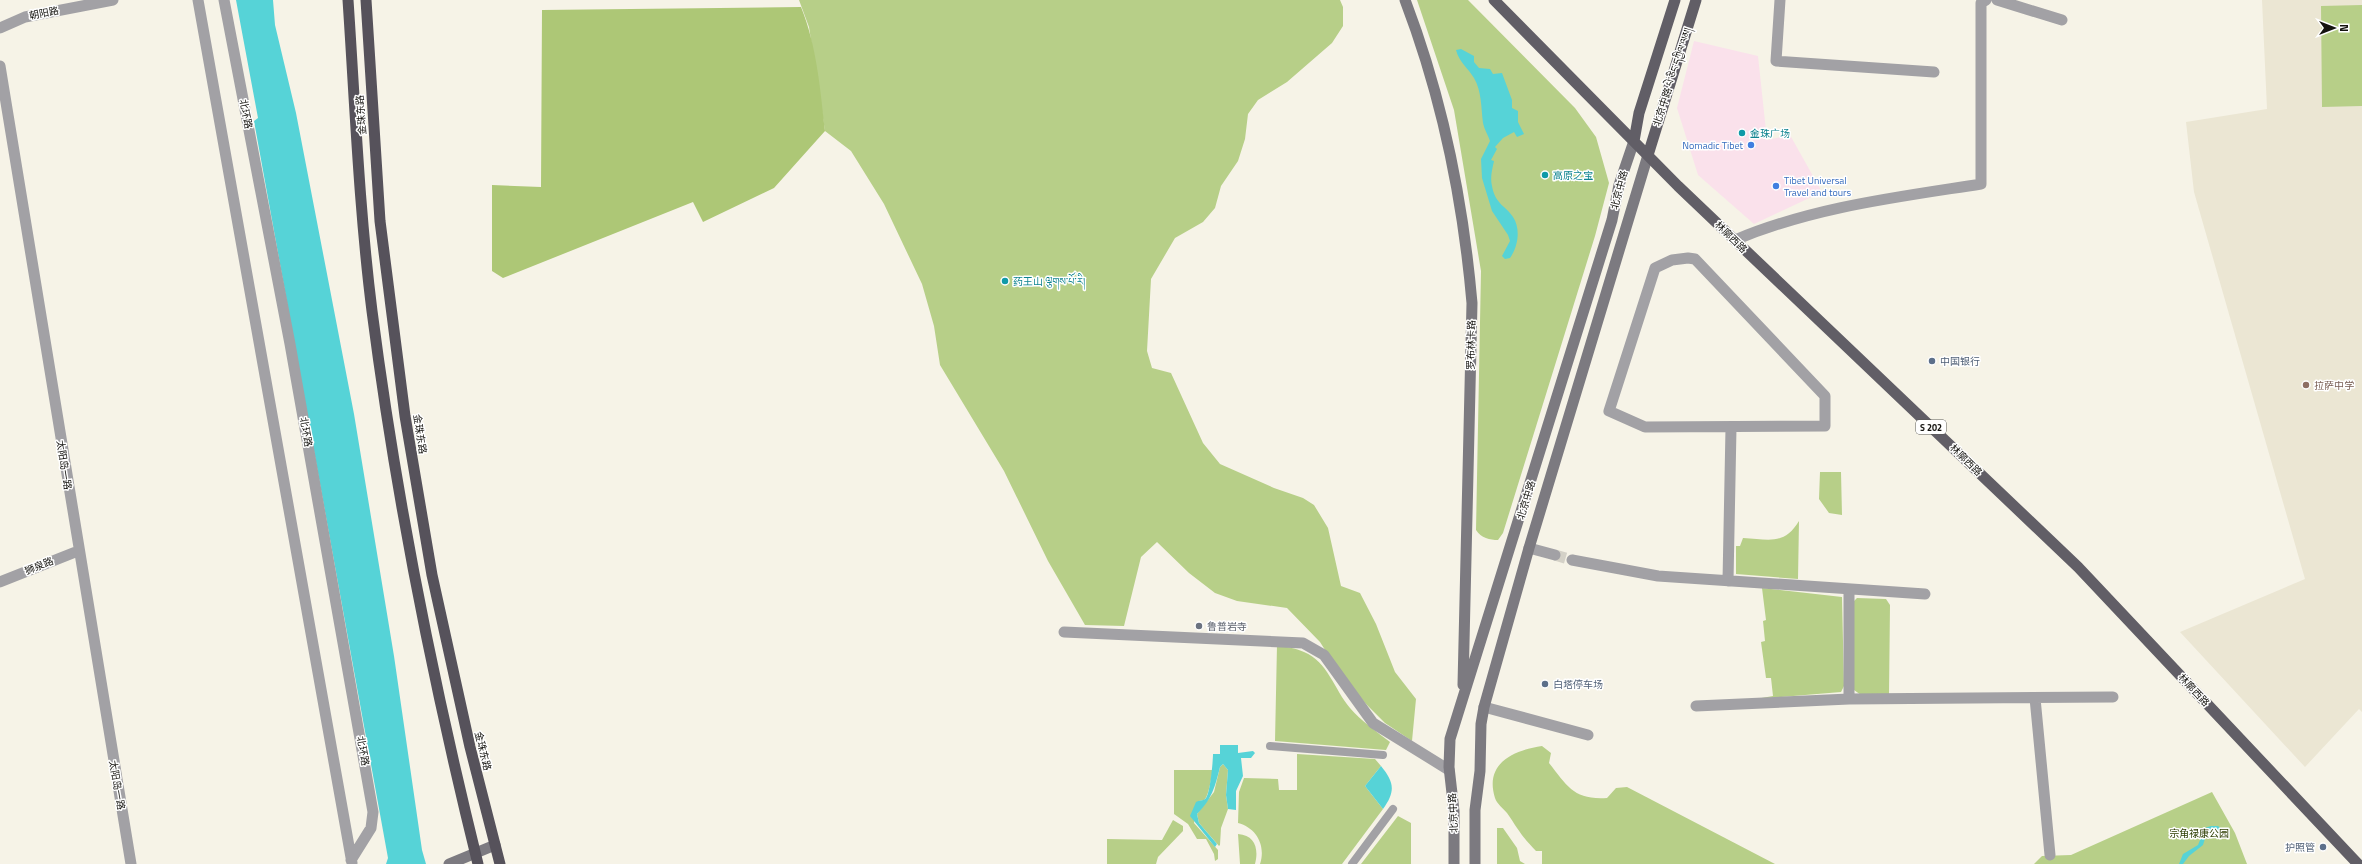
<svg xmlns="http://www.w3.org/2000/svg" width="2362" height="864" font-family="'Titillium Web','Noto Sans SC','Noto Serif Tibetan',sans-serif">
  <rect width="100%" height="100%" fill="#f6f3e7"/>
  <path fill="#fae1eb" d="M1694 41 1758 56 1767 140 1790 135 1822 192 1754 224 1698 175 1677 108Z"/>
  <path fill="#ebe6d3" d="M2262 0H2362V712L2359 709 2305 767 2180 632 2305 579 2194 192 2186 122 2267 109Z"/>
  <path fill="#b7cf88" d="M799 0H1340L1343 7V26L1332 43 1287 82 1258 100 1248 114 1245 139 1238 161 1221 186 1215 208 1203 222 1175 238 1151 279 1147 351 1152 368 1171 373 1203 443 1220 464 1274 488 1303 498 1314 505 1328 528 1341 586 1360 593 1376 624 1395 672 1416 699 1412 741 1385 723 1366 704 1339 672 1320 642 1287 608 1237 601 1215 593 1189 573 1157 542 1141 557 1124 626 1085 625 1048 561 1004 471 940 365 934 326 922 284 884 204 851 151 825 131 809 27Z
    M1417 0H1468L1575 108 1596 137 1609 183 1595 236 1503 533 1498 540C1490 540 1481 538 1476 530L1481 271 1454 110Z
    M2362 5V106L2322 107 2321 6Z
    M1820 472H1841L1842 515 1829 513 1819 499Z
    M1799 521 1798 579 1736 574V546H1740L1743 538C1768 539 1784 546 1799 521Z
    M1762 588 1842 597 1844 686 1841 692 1756 699 1773 696 1771 678H1766L1761 642 1765 641 1763 621 1766 620Z
    M1857 598 1886 599 1890 605 1889 694 1861 695 1854 690V601Z
    M1277 645C1285 647 1296 648 1304 652 1328 662 1334 689 1350 708 1361 721 1376 731 1390 742L1386 750 1275 741Z
    M1542 746 1551 753 1549 763C1568 787 1574 800 1607 798L1616 788 1627 787 1775 864H1542V851H1536C1522 837 1518 829 1507 813 1503 808 1497 804 1495 798 1484 763 1514 750 1542 746Z
    M1297 754 1375 759 1381 766 1365 786 1383 809 1342 864H1260C1266 846 1257 828 1238 823L1239 792 1244 778 1278 779 1279 790H1297Z
    M1223 764 1228 770 1226 795 1228 809 1221 828 1220 845 1219 846 1199 823 1197 814 1214 792 1220 767Z
    M1174 770H1213C1211 778 1209 796 1204 800L1199 801 1194 823 1218 850V859L1215 861 1214 854 1206 839H1197L1188 824 1174 814Z
    M2212 792 2235 833 2247 864H2034L2042 856 2071 855Z
    M1398 816 1411 823V864H1361Z
    M1173 820 1183 826V831L1158 857 1156 864H1107V839L1162 840Z
    M1497 828H1503L1517 848 1520 861 1525 864H1497Z
    M1238 834C1255 835 1259 849 1255 864H1240Z"/>
  <path fill="#adc776" d="M801 7C817 47 820 88 825 131L774 188 703 222 693 202 503 278 492 271V185L541 187 542 10Z"/>
  <path fill="#56d3d7" d="M236 0H273L275 25 296 113 354 414 394 656 422 850 426 864H386L388 858 254 121 258 118Z
    M1461 49 1474 56V62L1479 68 1490 69 1493 74 1502 73 1512 100V108L1518 111V122L1524 134 1517 137 1514 132 1503 138 1495 147 1497 149 1491 160 1494 161C1492 170 1490 178 1492 186 1495 204 1506 206 1513 217 1521 229 1518 247 1510 258L1505 259 1502 256 1510 241 1508 235 1492 211 1482 178 1481 159 1490 141C1488 135 1484 129 1483 123 1481 108 1482 92 1474 78 1468 68 1459 62 1456 50Z
    M1220 745H1238V753L1253 751 1255 753 1251 758H1241L1243 776 1236 791V810L1228 809 1226 795 1228 770 1223 764 1220 767C1215 787 1212 799 1197 814L1199 823 1217 844 1215 847 1190 816 1196 802C1199 800 1203 801 1205 799 1210 797 1213 761 1213 754H1220Z
    M1381 766C1394 782 1396 791 1383 809L1365 786Z
    M2211 826H2218L2223 830V833L2213 830 2207 832 2203 845 2189 856 2183 864H2179L2183 854 2198 845 2205 828Z"/>
  <g fill="none" stroke-linecap="round" stroke-linejoin="round">
    <path stroke="#d4d1c7" stroke-width="11" stroke-dasharray="11 5.5" stroke-linecap="butt" d="M1555 555 1572 560"/>
    <path stroke="#a2a1a5" stroke-width="8" d="M1270 746 1383 755
      M1352 864 1393 809"/>
    <path stroke="#a2a1a5" stroke-width="11" d="M198 0 352 863
      M224 0 290 344 373 812 371 828 351 860
      M1780 0 1776 61 1934 72
      M1997 0 2062 20
      M1735 240C1813 207 1898 197 1981 184V3L1986 0
      M1688 258 1695 259 1825 396V426L1645 427 1609 411 1655 268 1672 260Z
      M1529 548 1555 555
      M1572 560 1658 576 1925 594
      M1728 581 1731 428
      M1849 589V699
      M1064 632 1303 643 1324 655 1373 723 1449 770
      M2035 698 2050 855
      M1696 706 1849 699 2113 697
      M1484 707 1588 735"/>
    <path stroke="#a2a1a5" stroke-width="11" d="M0 28 25 17 113 0
      M0 66 131 864
      M0 582 78 551"/>
    <path stroke="#7c7a80" stroke-width="11" d="M1405 0C1442 97 1463 200 1472 303L1463 685
      M449 864 495 845
      M1454 864V811L1449 767 1450 739 1612 220 1619 185 1634 141
      M1475 864V810L1480 771 1481 724 1484 707 1529 548 1648 155"/>
    <path stroke="#615e66" stroke-width="11" d="M1494 0 1678 186 2078 567 2358 864
      M1634 141 1639 113 1675 0
      M1648 155 1696 0"/>
    <path stroke="#56525b" stroke-width="11" d="M348 0C355 104 359 208 372 311 396 498 433 682 478 864
      M366 0 380 221 405 416 432 575 470 747 500 864"/>
  </g>
  <g fill="#0f9aa8" stroke="#fff" stroke-width="1.5">
    <circle cx="1742" cy="133" r="4"/>
    <circle cx="1545" cy="175" r="4"/>
    <circle cx="1005" cy="281" r="4"/>
  </g>
  <g fill="#3f7fe0" stroke="#fff" stroke-width="1.5">
    <circle cx="1751" cy="145" r="4"/>
    <circle cx="1776" cy="186" r="4"/>
  </g>
  <g fill="#5c6f8a" stroke="#fff" stroke-width="1.5">
    <circle cx="1932" cy="361" r="4"/>
    <circle cx="1545" cy="684" r="4"/>
    <circle cx="2323" cy="847" r="4"/>
  </g>
  <circle fill="#8d6e63" stroke="#fff" stroke-width="1.5" cx="2306" cy="385" r="4"/>
  <circle fill="#6b7280" stroke="#fff" stroke-width="1.5" cx="1199" cy="626" r="4"/>
  <g text-anchor="middle" dominant-baseline="central" stroke-width="3" stroke-linejoin="round" paint-order="stroke">
    <rect fill="#fff" stroke="#5a5a57" stroke-width="1" x="1916" y="420" width="30" height="14" rx="3"/>
    <g font-size="9" font-weight="bold" fill="#14130f">
      <text x="1931" y="427">S 202</text>
    </g>
    <g font-size="10" fill="#14130f" stroke="#fff">
      <text transform="translate(44 13) rotate(-11)">朝阳路</text>
      <text transform="translate(1672 77) rotate(-72)">北京中路 པེ་ཅིང་དཀྱིལ་ལམ།</text>
      <text transform="translate(246 114) rotate(79)">北环路</text>
      <text transform="translate(361 115) rotate(-94)">金珠东路</text>
      <text transform="translate(1619 190) rotate(-75)">北京中路</text>
      <text transform="translate(1731 237) rotate(44)">林廓西路</text>
      <text transform="translate(1471 345) rotate(-89)">罗布林卡路</text>
      <text transform="translate(306 432) rotate(80)">北环路</text>
      <text transform="translate(420 434) rotate(81)">金珠东路</text>
      <text transform="translate(1966 460) rotate(44)">林廓西路</text>
      <text transform="translate(64 465) rotate(81)">太阳岛一路</text>
      <text transform="translate(1526 500) rotate(-73)">北京中路</text>
      <text transform="translate(39 566) rotate(-22)">狮泉路</text>
      <text transform="translate(2194 690) rotate(47)">林廓西路</text>
      <text transform="translate(363 751) rotate(80)">北环路</text>
      <text transform="translate(483 751) rotate(76)">金珠东路</text>
      <text transform="translate(117 785) rotate(80)">太阳岛一路</text>
      <text transform="translate(1453 813) rotate(-93)">北京中路</text>
    </g>
    <g font-size="10" fill="#0d838f" stroke="#fff" text-anchor="start">
      <text x="1750" y="133">金珠广场</text>
      <text x="1553" y="175">高原之宝</text>
      <text x="1013" y="281">药王山 ལྕགས་པོ་རི།</text>
    </g>
    <g font-size="10" fill="#366cbe" stroke="#fff" text-anchor="end">
      <text x="1743" y="145">Nomadic Tibet</text>
      <text x="1784" y="180" text-anchor="start">Tibet Universal<tspan x="1784" dy="12">Travel and tours</tspan></text>
    </g>
    <g font-size="10" fill="#4e5e75" stroke="#fff" text-anchor="start">
      <text x="1940" y="361">中国银行</text>
      <text x="1553" y="684">白塔停车场</text>
      <text x="2315" y="847" text-anchor="end">护照管</text>
    </g>
    <g font-size="10" fill="#785e54" stroke="#fff" text-anchor="start">
      <text x="2314" y="385">拉萨中学</text>
    </g>
    <g font-size="10" fill="#5b616d" stroke="#fff" text-anchor="start">
      <text x="1207" y="626">鲁普岩寺</text>
    </g>
    <g font-size="10" fill="#2c3c00" stroke="#fff">
      <text x="2199" y="833">宗角禄康公园</text>
    </g>
  </g>
  <g transform="translate(2334 28) rotate(90)" stroke="#ffffff" stroke-width="3" paint-order="stroke">
  <path d="M0-3L7 15L0 10L-7 15Z" fill="#14130f"/>
  <text y="-6" font-size="11" font-weight="bold" text-anchor="middle" fill="#14130f">N</text>
  </g>
</svg>
